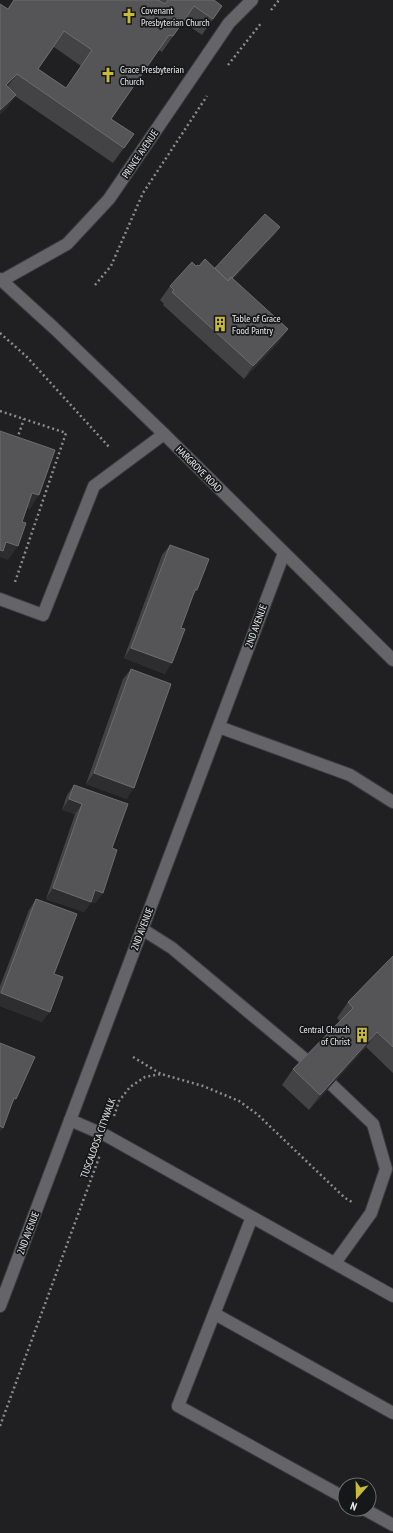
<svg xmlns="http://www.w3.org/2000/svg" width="393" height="1533" font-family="'PT Sans Narrow',sans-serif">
  <rect width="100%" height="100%" fill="#202023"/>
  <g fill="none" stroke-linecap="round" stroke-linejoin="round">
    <g stroke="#3b3c3e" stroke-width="14">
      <path id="lane" d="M0 599 43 615 94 486 164 434
        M219 727 350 775 393 802
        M142 929 172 948 306 1060
        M332 1085 373 1124 386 1169 371 1213 335 1263
        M70 1120 107 1136 393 1296
        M252 1217 178 1406 345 1498
        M215 1314 393 1413
        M364 1509 393 1525"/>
    </g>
    <g stroke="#3b3c3e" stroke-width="14">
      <path id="street" d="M0 1306 284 553"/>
    </g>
    <g stroke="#3b3c3e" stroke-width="14">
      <path id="secondary" d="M0 279 54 328 164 434 393 660
        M1 281 67 244 109 199 229 23 252 0"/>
    </g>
    <path stroke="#8b8c8e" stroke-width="2.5" stroke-dasharray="2 3" stroke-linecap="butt" d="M271 10 279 0
      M228 65 262 22
      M95 285 111 266 143 193 207 96
      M0 333 27 357 110 448
      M0 411 66 433 15 582
      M17 439 24 419
      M133 1057 161 1074
      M114 1116 119 1101 130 1087 145 1077 161 1074 203 1086 239 1101 257 1114 345 1198 352 1202
      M0 1426 100 1155"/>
    <use href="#lane" stroke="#656569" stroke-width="12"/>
    <use href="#street" stroke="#656569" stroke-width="12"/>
    <use href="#secondary" stroke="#656569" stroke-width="12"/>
  </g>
  <path fill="#434346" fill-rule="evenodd" d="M14 0H214L222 6 202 35 183 22 162 52 159 50 111 119 134 134 113 163 15 96 5 110 8 9ZM54 47 81 66 66 88 38 69Z
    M280 227 276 233 233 279 288 329 278 343 244 379 163 305 164 304 160 300 170 286 196 266 215 268Z
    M170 545 197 590 191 599 165 674 124 658 162 555Z
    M131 669 127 799 86 784 123 679Z
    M74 785 112 848 103 893 95 903 91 902 84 912 46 899 75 814 62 810 67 795Z
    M36 899 54 974 42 1022 0 1006V986L29 910Z
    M393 956V1073L366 1047 309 1110 282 1085 293 1069 340 1021 337 1018 348 1002Z"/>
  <path fill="#2d2d30" d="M17 74 6 89V85Z
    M16 95 5 110 0 115V110Z
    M134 134 123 150 113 163 124 148Z
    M280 227 276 233 219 294 223 288Z
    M288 329 278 343 244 379 253 366Z
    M32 493 39 495 30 509 23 507Z
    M6 542 18 546 8 560 0 557V550Z
    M195 590H197L190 601Z
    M131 648 172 663 165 674 124 658Z
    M94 773 134 788 127 799 86 784Z
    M69 799 82 804 75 814 62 810Z
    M53 888 95 890 103 893 95 903 91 902 84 912 46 899Z
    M1 993 50 1012 42 1022 0 1006V994Z
    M377 1032 366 1047 309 1110 320 1095Z
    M14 1098 16 1099 9 1109Z
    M0 1126 3 1128 0 1132Z"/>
  <path fill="#555558" stroke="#6c6d6f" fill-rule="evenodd" d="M14 0H158L165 4 168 0H214L222 6 213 19 194 6 173 36 169 35 111 119 134 134 124 148 17 74 6 85 16 95 0 110V4L8 9ZM64 31 92 50 66 88 38 69Z
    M265 214 280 227 232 278 231 277 228 281 215 268Z
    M205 259 228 281 231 277 288 329 253 366 172 292 174 290 170 286 192 262 196 266 198 265 199 266Z
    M0 431 55 450 39 495 32 493 22 522 26 523 18 546 6 542 3 551 0 550Z
    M170 545 209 559 197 590H195L181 628 185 629 172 663 131 648Z
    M131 669 171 684 134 788 94 773Z
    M74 785 128 804 112 848 117 850 103 893 95 890 91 902 53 888 82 804 69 799Z
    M36 899 77 914 54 974 63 977 50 1012 1 993Z
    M393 956V1047L377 1032 320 1095 293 1069 353 1008 348 1002Z
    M0 1043 35 1057 16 1099 14 1098 3 1128 0 1126Z"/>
  <defs>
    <g id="church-bare" transform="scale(1.2)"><path d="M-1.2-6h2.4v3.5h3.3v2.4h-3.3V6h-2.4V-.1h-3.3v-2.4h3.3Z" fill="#c9ba3a" stroke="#161719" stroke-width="2.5" paint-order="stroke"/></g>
    <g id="building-bare" transform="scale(1.2)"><path d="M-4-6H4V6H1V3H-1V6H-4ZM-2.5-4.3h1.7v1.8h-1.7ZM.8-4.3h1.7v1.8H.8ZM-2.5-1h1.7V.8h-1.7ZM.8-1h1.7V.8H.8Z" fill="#c9ba3a" stroke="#161719" stroke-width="2.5" paint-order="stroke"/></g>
  </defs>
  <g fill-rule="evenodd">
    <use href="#church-bare" x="129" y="16"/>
    <use href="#church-bare" x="108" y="75"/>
    <use href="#building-bare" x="220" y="324"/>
    <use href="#building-bare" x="362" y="1035"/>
  </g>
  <g text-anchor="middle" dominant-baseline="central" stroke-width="3.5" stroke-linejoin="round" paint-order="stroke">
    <g font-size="10" fill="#ebecee" stroke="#161719" text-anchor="start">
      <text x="141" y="10">Covenant<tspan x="141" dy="12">Presbyterian Church</tspan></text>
      <text x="120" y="69">Grace Presbyterian<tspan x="120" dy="12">Church</tspan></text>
      <text x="232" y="318">Table of Grace<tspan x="232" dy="12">Food Pantry</tspan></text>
      <text x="350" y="1029" text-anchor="end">Central Church<tspan x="350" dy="12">of Christ</tspan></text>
    </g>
    <g font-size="10" fill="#ebecee" stroke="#161719">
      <text transform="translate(140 154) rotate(-56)">PRINCE AVENUE</text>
      <text transform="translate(199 469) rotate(45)">HARGROVE ROAD</text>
      <text transform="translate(256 626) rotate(-70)">2ND AVENUE</text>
      <text transform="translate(142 929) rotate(-69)">2ND AVENUE</text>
      <text transform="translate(98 1138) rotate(-70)">TUSCALOOSA CITYWALK</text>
      <text transform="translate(28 1233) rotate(-69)">2ND AVENUE</text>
    </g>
  </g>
  <g transform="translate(357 1497) rotate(200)"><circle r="19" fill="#161719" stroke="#6b6c6e"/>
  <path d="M0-3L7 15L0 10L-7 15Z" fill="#c9ba3a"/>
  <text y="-6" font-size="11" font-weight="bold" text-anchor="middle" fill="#ebecee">N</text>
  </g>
</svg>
